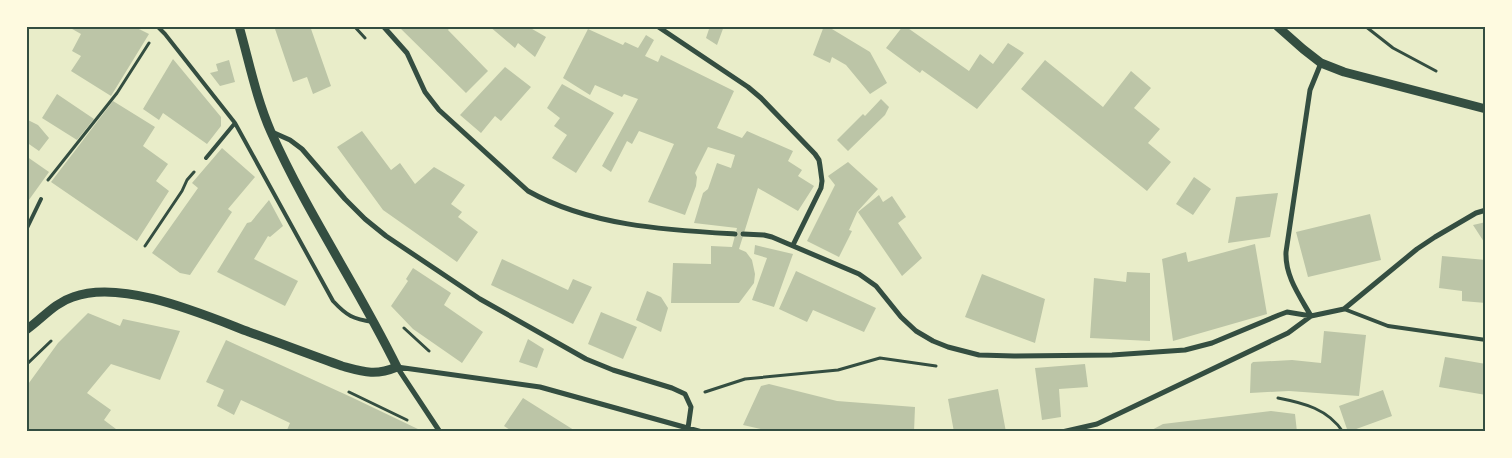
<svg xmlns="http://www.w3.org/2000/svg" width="1512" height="458" font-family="'Space Grotesk',sans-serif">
  <rect width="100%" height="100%" fill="#e9edc9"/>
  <path fill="#bcc5a7" d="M67 26H133L149 34 111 96 71 71 81 56 72 51 81 34Z
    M274 26H310L331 86 313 94 307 77 293 82Z
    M398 26H451L448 30 488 71 466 93Z
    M489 26H527L546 37 535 57 518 43 515 48Z
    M710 26H724L717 45 706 38Z
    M824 26H827L870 52 887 83 870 94 846 65 832 57 830 63 813 55Z
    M903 26H905L969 71 980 54 993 64 1008 43 1024 53 977 109 922 70 920 73 886 48Z
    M588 29 623 45 625 42 638 48 646 35 654 40 645 56 658 62 661 55 734 91 717 128 742 138 747 131 793 151 788 161 802 170 798 176 814 186 798 211 758 188 739 249 746 252 752 260 755 274 754 283 739 303H671L673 263 711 264V246L732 247 737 228 694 223 703 193 708 189 717 163 731 168 735 155 708 147 695 173 697 177 696 186 685 215 648 202 674 144 639 131 632 144 627 141 611 172 602 166 638 99 624 94 622 97 595 85 590 95 563 78Z
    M173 59 221 117V126L207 144 163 113 159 120 143 109Z
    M229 60 235 82 220 86 210 73 218 71 216 64Z
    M1045 60 1103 107 1131 71 1151 88 1134 108 1160 129 1148 143 1171 162 1147 191 1021 89Z
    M505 67 531 87 501 121 495 116 481 133 460 115Z
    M562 84 614 113 576 173 552 158 567 135 554 126 560 118 547 108Z
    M57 94 94 119 77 140 42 118Z
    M881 99 889 107 885 115 848 151 837 140 863 114 865 116Z
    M113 101 155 127 143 146 168 164 156 181 169 191 137 241 51 182Z
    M26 119 38 125 49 138 39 151 26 142Z
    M362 131 391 170 400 163 415 184 434 167 465 185 451 204 462 212 458 217 478 232 457 262 383 210 337 147Z
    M222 148 255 177 228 209 232 212 190 275 180 273 152 253 198 188 192 183Z
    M26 156 49 172 26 204Z
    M848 162 878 189 857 212 849 230 852 231 839 257 807 241 835 185 828 176Z
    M1194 177 1211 189 1193 215 1176 204Z
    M1278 193 1270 237 1228 243 1236 197Z
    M879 195 883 202 892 196 906 217 898 223 922 258 902 276 858 212Z
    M269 200 283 226 270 237 268 236 254 259 298 281 285 306 217 272 247 223 251 222Z
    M1370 214 1381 260 1308 277 1296 232Z
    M1486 222V245L1473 225Z
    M1255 244 1267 314 1173 341 1162 259 1186 252 1188 262Z
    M755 245 793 254 774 307 752 300 767 258 754 254Z
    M1442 256 1486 260V303L1462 301V291L1439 288Z
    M502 259 568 290 573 279 592 287 573 324 491 285Z
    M413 268 451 293 444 305 483 332 462 363 413 329 391 306 408 281 406 279Z
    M796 271 876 308 864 332 813 310 807 322 779 309Z
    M1127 272 1150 273V341L1090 338 1094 278 1126 282Z
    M982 274 1045 299 1035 343 965 317Z
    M647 291 661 297 668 308 661 332 636 320Z
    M601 312 637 327 623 359 588 344Z
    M88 313 120 326 123 319 180 331 160 380 111 364 87 393 111 410 104 420 120 432H26V387L58 343Z
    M1324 331 1366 335 1359 396 1289 391 1250 393 1251 364 1253 362 1292 360 1321 363Z
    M528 339 544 349 537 368 519 362Z
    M226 340 351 397 420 430 419 432H291L287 430 290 423 241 400 234 415 217 406 224 390 206 382Z
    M1445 357 1486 364V395L1439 387Z
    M1085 364 1088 387 1059 389 1061 417 1042 420 1035 368Z
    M769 384 837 401 915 407 914 432H774L743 425 761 386Z
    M998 389 1006 432H954L948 399Z
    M1383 390 1392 416 1348 432 1339 406Z
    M523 398 577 432H513L504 426Z
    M1271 411 1295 414 1297 432H1148L1163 424Z"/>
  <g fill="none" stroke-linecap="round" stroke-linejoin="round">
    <path stroke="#344e41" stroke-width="3" d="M354 26 365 38
      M1365 26 1393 48 1436 71
      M48 180 117 93 149 43
      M145 246 182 191 187 180 194 172
      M404 328 429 351
      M26 365 51 341
      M349 392 407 420
      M705 392 745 379 838 370 880 358 936 366
      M1278 398C1304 403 1328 409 1343 432"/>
    <path stroke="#344e41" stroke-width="4" d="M157 26 165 34 235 123 333 301C347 316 353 319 373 322
      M206 158 235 123
      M26 230 41 199
      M1344 309 1388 326 1486 340"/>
    <path stroke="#344e41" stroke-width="5" d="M383 26 407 53 425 92 439 110 528 191C590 226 666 230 735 234
      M657 26 748 87 761 98 815 154 819 160 820 166 822 181 821 188 793 245
      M272 132 290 140 302 149 345 199 365 219 386 236 480 299 586 359 613 370 672 388 685 394 691 407 688 428
      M743 234 764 235 772 237 859 274 876 286 901 317 916 331 933 341 948 347 979 355 1014 356 1112 355 1185 350 1212 343 1279 315 1287 312 1311 316
      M1311 316C1299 295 1285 276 1286 252L1310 90 1321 63
      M397 367 540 387 702 432
      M397 367 440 432
      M1062 432 1097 424 1288 333 1311 316 1344 309 1417 249 1435 237 1476 213 1486 210"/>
    <path stroke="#344e41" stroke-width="9" d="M1277 26 1303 49 1321 63 1344 72 1486 109
      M26 330C42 319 54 303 73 297 122 279 202 314 249 332 280 343 311 355 342 366 364 372 375 376 397 367 358 287 307 213 271 132 256 98 249 61 239 26"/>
  </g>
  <rect width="1512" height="458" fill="none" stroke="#fefae0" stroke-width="55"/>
  <rect x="28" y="28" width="1456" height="402" fill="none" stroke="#344e41" stroke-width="2"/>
</svg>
